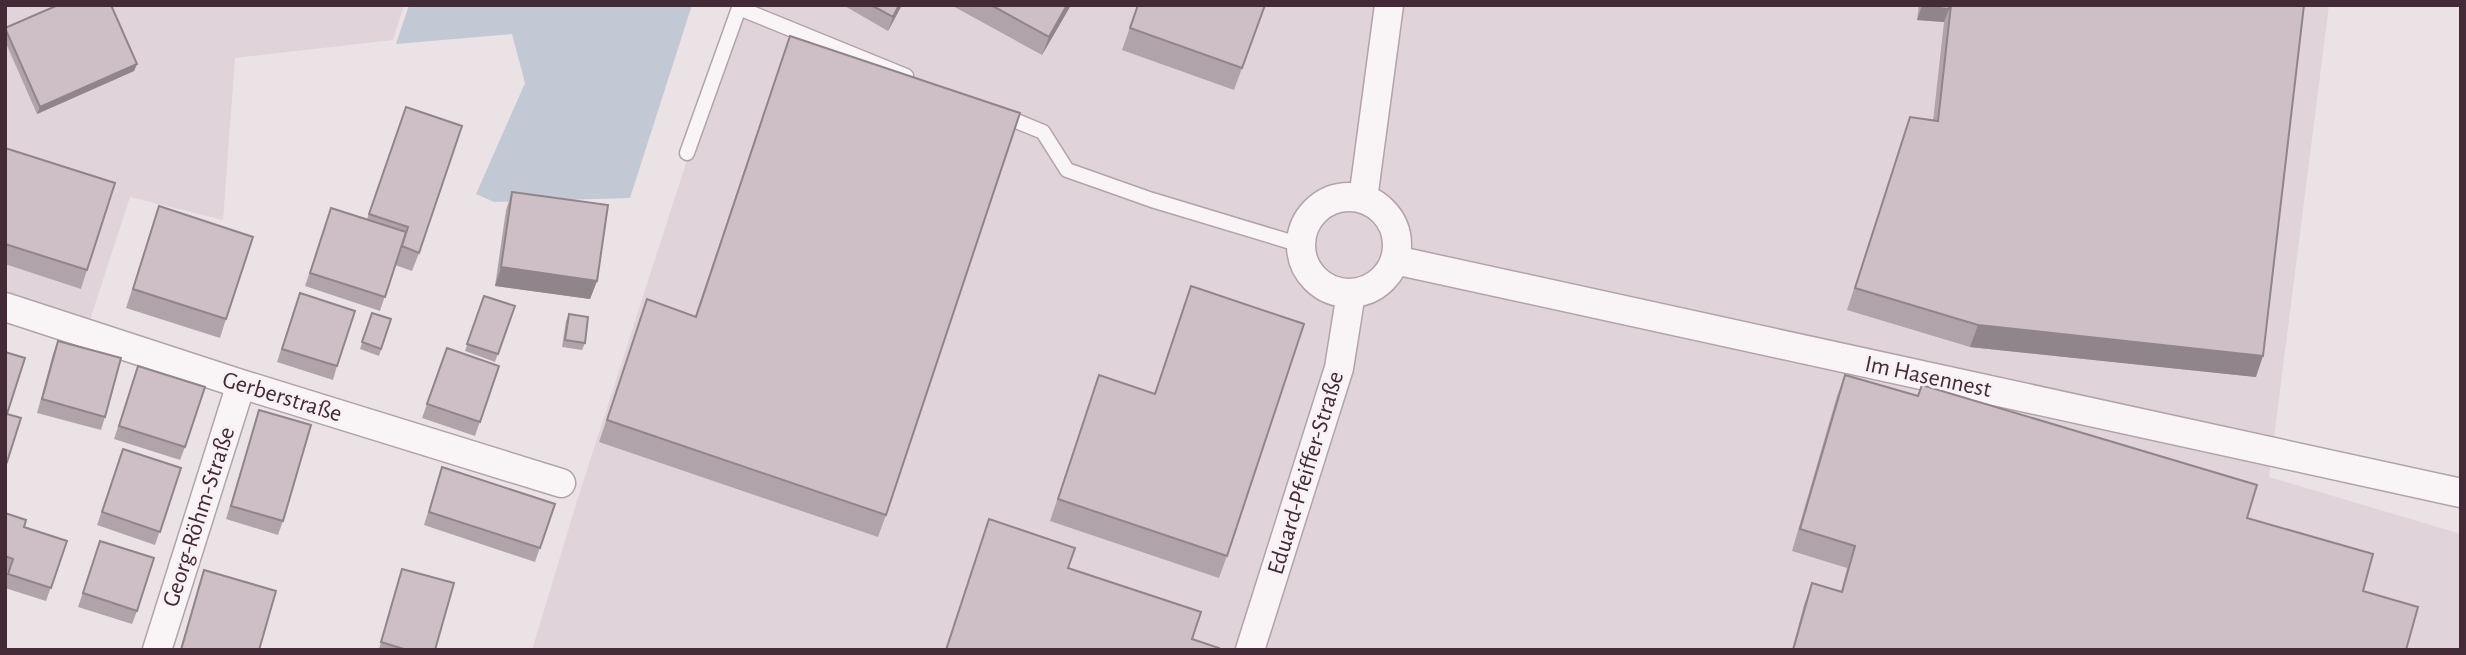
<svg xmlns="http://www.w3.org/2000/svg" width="2466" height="655" font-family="'Alegreya Sans',sans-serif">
  <rect width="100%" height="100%" fill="#ebe2e6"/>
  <path fill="#e0d3da" d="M5 5H404L393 40 235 58 223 220 130 197 88 326 5 299Z
    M737 5H2329L2269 477 2461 534V650H532L577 501Z"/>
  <path fill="#c2c9d5" d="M409 5H692L630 198 494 202 476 194 525 83 512 34 396 44Z"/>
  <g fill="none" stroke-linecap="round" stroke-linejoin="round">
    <g stroke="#b2a3aa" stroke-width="17">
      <path id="lane" d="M1002 115 1043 132 1067 170 1152 200 1301 245
        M687 153 739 8 906 76"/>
    </g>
    <g stroke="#b2a3aa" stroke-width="31">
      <path id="street" d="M1301 245a48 48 0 1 1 96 0a48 48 0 1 1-96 0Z
        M1363 199 1389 5
        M1395 260 2461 493
        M5 307 241 384 561 483
        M157 650 241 384
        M1250 650 1339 368 1351 293"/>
    </g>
    <use href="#lane" stroke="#f9f5f7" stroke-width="14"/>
    <use href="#street" stroke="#f9f5f7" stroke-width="28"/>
  </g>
  <path fill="#b1a3aa" d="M843 5H902L888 31Z
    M951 5H1071L1042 55Z
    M1138 5H1265L1234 90 1122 50Z
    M1919 5H2304L2256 377 1970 347 1847 310 1910 117 1933 121 1944 22 1917 20Z
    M5 28 137 64 134 71 37 114 5 41Z
    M790 36 886 515 878 537 599 442 647 299 695 316Z
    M406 107 419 253 412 271 395 265 380 311 305 286 331 208 367 219Z
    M5 148 87 270 81 289 5 264Z
    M512 192 597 281 590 299 495 286 506 210Z
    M159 206 226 319 220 338 126 308Z
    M1191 286 1227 556 1219 578 1050 521 1099 375 1155 394Z
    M484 296 515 306 495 362 465 351Z
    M295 306 337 366 333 380 277 362Z
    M372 313 391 319 379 356 360 349Z
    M569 314 585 343 582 350 562 347 566 321Z
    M58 341 105 417 101 430 37 413 53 354Z
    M447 348 499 366 475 436 422 418Z
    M138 366 185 447 180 460 114 439Z
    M1845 375 1917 396 1922 385 2247 518 2363 591 2406 650H1792L1804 605 1812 583 1841 592 1847 568 1792 551 1837 396Z
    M259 410 283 521 278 535 226 519Z
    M123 449 181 468 155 545 97 525Z
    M442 467 555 504 535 562 424 525Z
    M5 513 24 527 67 541 46 601 5 588V580L8 572 5 571Z
    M100 541 137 611 132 624 78 607Z
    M402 569 435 650 379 649Z
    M204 570 259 650H180L198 588Z"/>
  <path fill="#90858b" d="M899 5H902L888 31 893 17Z
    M1067 5H1071L1042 55 1049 37Z
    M1922 6 1949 9 1944 22 1917 20Z
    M137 64 134 71 37 114 40 107Z
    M501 267 597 281 590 299 495 286Z
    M1978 325 2263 356 2256 377 1970 347Z"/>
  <path fill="#cebec6" stroke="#90858b" stroke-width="2" d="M58 5H111L137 64 40 107 5 28Z
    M871 5H899L893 17Z
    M991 5H1067L1049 37Z
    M1138 5H1265L1242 68 1130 28Z
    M1922 5H1949V9L1922 6Z
    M1951 5H2304L2263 356 1978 325 1855 288 1910 117 1938 121Z
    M790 36 1020 113 886 515 607 420 647 299 696 317Z
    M406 107 462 126 419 253 402 246 408 227 369 214Z
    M5 148 115 183 87 270 5 244Z
    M512 192 608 205 597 281 501 267Z
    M159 206 253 237 226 319 133 289Z
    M331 208 406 232 385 297 310 273Z
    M1191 286 1304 324 1227 556 1058 499 1099 375 1155 394Z
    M300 293 355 311 337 366 282 349Z
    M484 296 515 306 498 354 467 344Z
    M372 313 391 319 381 349 362 342Z
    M569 314 588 317 585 343 565 340Z
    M58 341 121 358 105 417 42 399Z
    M447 348 499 366 480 422 427 404Z
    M5 352 25 358 7 414 21 418 7 462 5 461Z
    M138 366 205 387 185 447 119 426Z
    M1845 375 1918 396 1922 385 2257 485 2247 518 2373 554 2363 591 2418 607 2406 650H1793L1812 583 1842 592 1855 546 1800 529Z
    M259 410 311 425 283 521 231 506Z
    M123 449 181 468 160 532 102 512Z
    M442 467 555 504 540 548 429 512Z
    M5 513 26 520 24 527 67 541 51 588 8 574 13 559 5 556Z
    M989 519 1075 548 1068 568 1201 612 1192 639 1219 648 1218 650H946Z
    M100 541 154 558 137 611 83 593Z
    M402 569 454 583 435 650H407L381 642Z
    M204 570 276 591 259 650H181Z"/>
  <g text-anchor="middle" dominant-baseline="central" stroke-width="6" stroke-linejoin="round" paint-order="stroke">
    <g font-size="24" fill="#442936" stroke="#f8f1f5">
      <text transform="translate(1928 377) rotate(12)">Im Hasennest</text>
      <text transform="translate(282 397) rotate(17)">Gerberstraße</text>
      <text transform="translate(1306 473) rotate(-73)">Eduard-Pfeiffer-Straße</text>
      <text transform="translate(199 517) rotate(-72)">Georg-Röhm-Straße</text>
    </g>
  </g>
  <rect width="2466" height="655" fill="none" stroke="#442936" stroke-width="14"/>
</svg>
